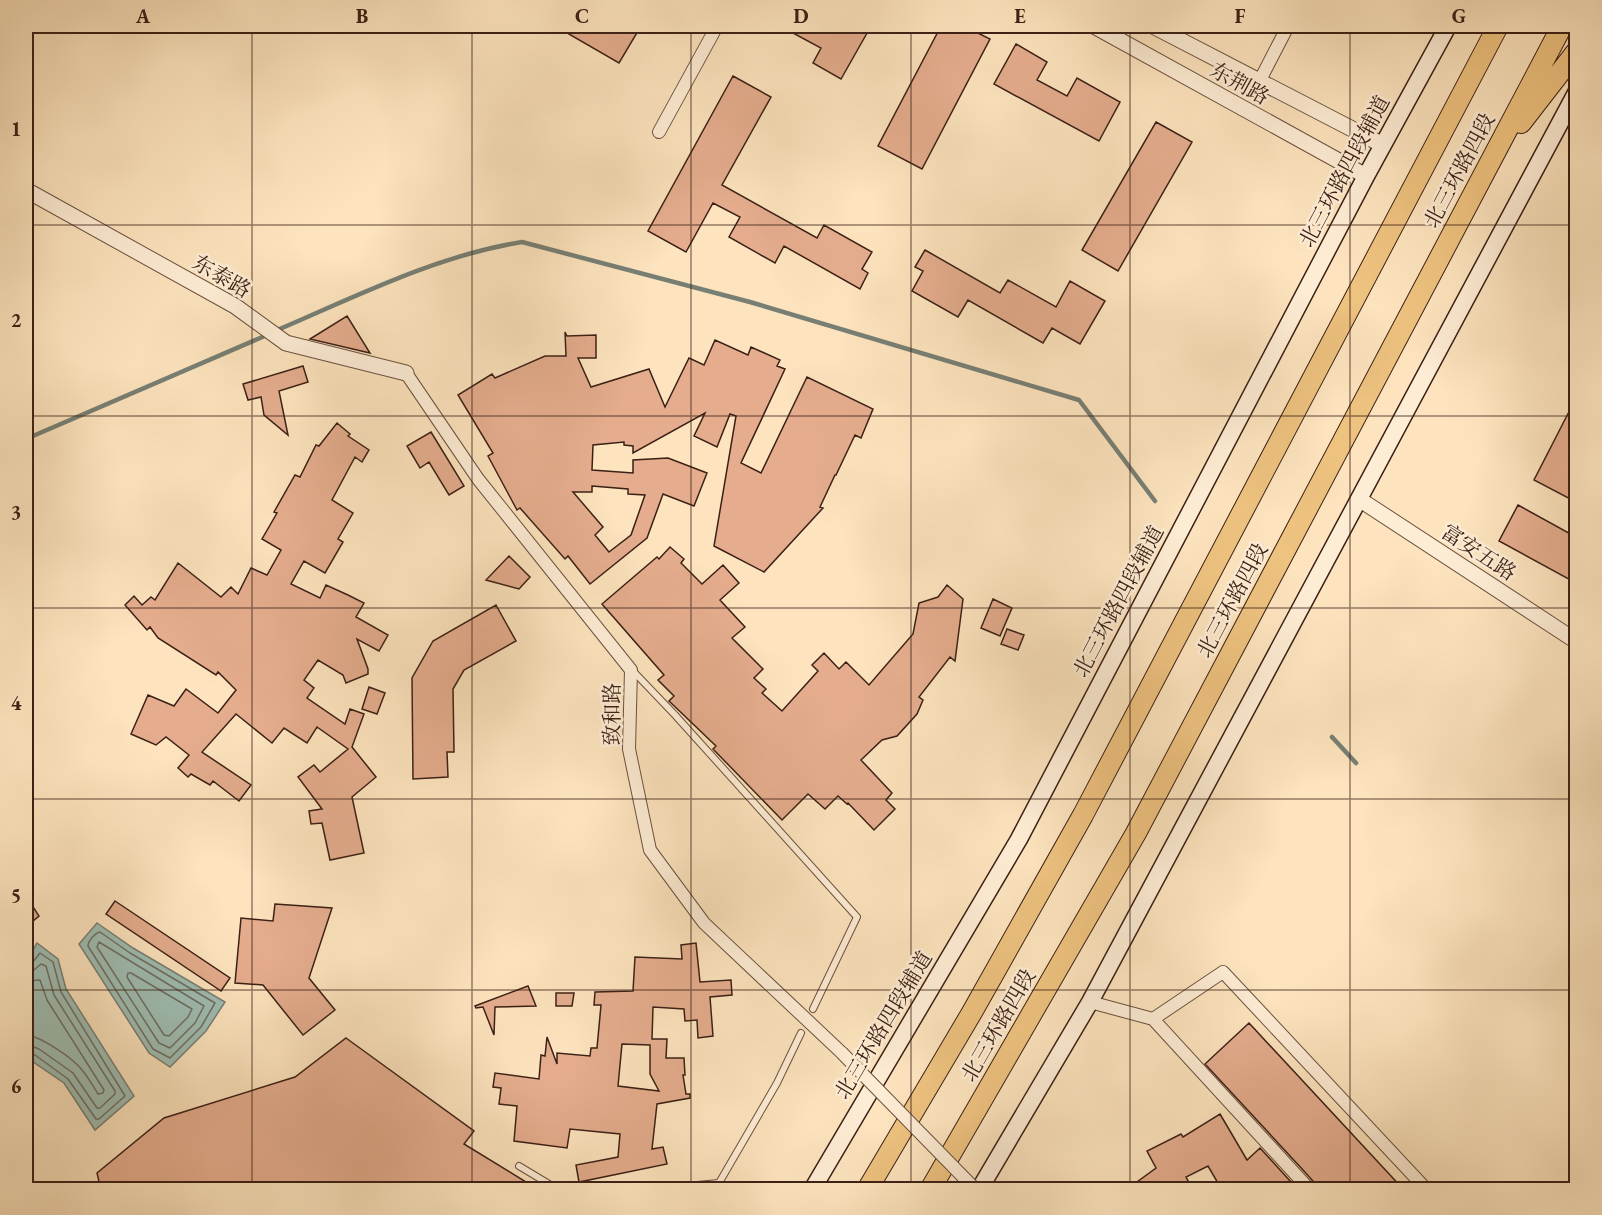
<svg xmlns="http://www.w3.org/2000/svg" width="1602" height="1215" font-family="'EB Garamond','Noto Serif SC',serif">
  <rect width="100%" height="100%" fill="#fde4be"/>
  <filter id="stains"><feTurbulence type="fractalNoise" baseFrequency=".00333" numOctaves="4"/><feColorMatrix values="0 0 0 0 .2 0 0 0 0 .09 0 0 0 0 .02 0 0 0 .5 -.17"/></filter>
  <radialGradient id="worn" r=".72"><stop offset=".6" stop-color="#630" stop-opacity="0"/><stop offset="1" stop-color="#630" stop-opacity=".3"/></radialGradient>
  <path fill="#9fbeb3" stroke="#777f74" stroke-width="1.5" d="M97 923 133 948 225 1002 206 1031 170 1067 149 1053 79 944Z
    M37 943 58 959 66 989 134 1096 95 1130 64 1083 26 1057V962Z"/>
  <g fill="none" stroke-linecap="round" stroke-linejoin="round">
    <path stroke="#6d6f64" stroke-width="1.5" d="M100 932 130 953 215 1003 201 1027 170 1058 153 1049 88 946C88 941 95 933 100 932Z
      M99 942 204 1006 195 1023 170 1048 159 1043 97 947Z
      M26 964 32 963 40 953 53 962 61 992 125 1096 99 1119H96L68 1079 35 1055 26 1052
      M26 972 34 970 41 964 46 966 54 995 115 1091V1094L100 1108H97L73 1073 39 1049 26 1044
      M128 973H131L192 1009 188 1017 169 1036 164 1035 127 977Z
      M26 981 40 980 47 1000 104 1090 103 1093 98 1094C93 1086 88 1077 82 1070 73 1058 40 1036 26 1035"/>
    <path stroke="#777f74" stroke-width="4.5" d="M275 331C355 297 435 256 522 242L750 302 1079 400 1155 501
      M26 439 267 335
      M1332 737 1356 763"/>
  </g>
  <path fill="#e5ad8e" stroke="#3b2015" stroke-width="1.5" fill-rule="evenodd" d="M555 26H605L618 33 622 26H641L619 63Z
    M780 26H871L841 79 813 63 821 48Z
    M941 26H964L990 39 922 169 878 146Z
    M1016 44 1047 62 1037 80 1067 96 1077 78 1120 102 1099 141 994 84Z
    M733 76 771 97 722 185 817 238 824 225 872 252 862 269 868 273 860 289 784 246 775 263 729 237 740 217 713 203 686 252 648 231Z
    M1156 122 1192 142 1118 271 1082 250Z
    M925 250 1000 293 1008 280 1056 307 1070 281 1105 301 1080 344 1052 328 1043 343 968 300 958 317 912 291 923 271 915 267Z
    M347 316 370 353 310 339Z
    M565 332 567 336 596 335V358H578L591 387 649 369 665 407 689 358 704 365 715 340 748 355 751 347 780 360 777 366 785 369 741 463 761 473 807 377 873 409 861 438 855 435 836 475H835L820 507 823 508 764 572 714 546 736 416 730 414 717 447 694 436 705 413 633 453V446L624 445V442L593 445 592 470 633 473V460L668 458 707 473 694 506 663 494 647 538 590 584 568 556 565 559 520 508 517 510 488 456 493 453 458 395 492 374 495 378 545 356H566ZM592 486 628 489V494L645 495 631 535 609 552 595 535 603 527 573 492H592Z
    M303 366 308 382 279 391 288 435 264 415 261 397 248 400 243 384Z
    M1576 398V502L1534 480Z
    M337 423 350 434 348 436 369 450 362 462 355 457 332 500 353 513 338 539 343 542 325 573 304 561 291 584 320 598 326 585 348 595 364 603 356 617 388 635 379 651 357 639 368 669V674L346 683 343 675 318 660 304 680 314 688 307 698 345 724 350 709 364 714 352 747 376 777 352 797 364 853 330 860 322 823 311 824 309 811 322 809 298 777 314 765 320 772 348 749 317 727 307 743 284 728 272 743 236 714 202 752 251 785 239 801 213 781 210 785 191 774 188 777 178 768 189 755 166 737 156 745 131 734 148 695 174 706 186 689 218 713 236 690 218 672 216 675 158 638 150 627 147 630 125 605 134 596 142 605 151 597 155 600 178 563 221 597 231 587 238 594 251 568 267 575 281 550 262 539 277 513 274 512 295 475 300 477 316 445 319 446Z
    M431 432 464 486 449 495 429 462 420 468 407 446Z
    M1518 505 1576 537V583L1499 541Z
    M670 547 684 559 681 563 702 584 723 565 739 583 720 600 745 627 732 638 763 669 754 678 766 689 762 693 782 711 818 671 812 665 824 653 839 669 846 662 869 685 913 634 919 603 938 597 947 585 963 599 955 661 950 657 919 697 923 700 917 714 897 736 882 740 861 760 892 793 886 800 895 809 874 830 848 803 847 804 838 796 825 809 808 794 782 820 713 749 716 746 669 701 674 696 658 680 664 675 602 604 657 557 659 559Z
    M509 556 530 577 519 589 486 580Z
    M993 599 1012 608 1000 636 981 628Z
    M496 605 516 641 464 670 453 689 454 752H447L448 777 413 779 412 678 433 641Z
    M1007 629 1024 635 1018 650 1001 644Z
    M369 687 385 693 377 714 362 709Z
    M26 896 39 916 26 927Z
    M115 901 230 978 221 991 106 914Z
    M275 904 332 908 309 978 335 1010 303 1035 263 985 235 983 241 918 273 921Z
    M696 943 700 982 731 980 732 995 710 997 713 1036 698 1038 697 1020 685 1021 684 1009 653 1007 652 1039H667L666 1058H684L685 1075H683L686 1094H690V1098L657 1104 652 1149 663 1147 667 1164 579 1182 576 1165 618 1157 620 1134 570 1129 567 1148 514 1141 517 1106 499 1104 501 1088 493 1087 495 1073 539 1079 541 1055 545 1056 547 1037 557 1064V1053L590 1056 591 1048H597L601 1005H594L595 992 633 991 635 957 682 959 681 945ZM622 1044 650 1045V1074L659 1091 618 1086Z
    M528 986 536 1006 495 1007 494 1035 483 1007 476 1008 475 1006Z
    M556 993H574L572 1006H556Z
    M1249 1023 1404 1190H1321L1303 1170 1205 1064Z
    M346 1038 474 1131 464 1144 539 1190H101L97 1173 164 1118 295 1077Z
    M1220 1114 1247 1160 1260 1148 1291 1182 1282 1190H1222L1208 1166 1186 1177 1193 1190H1126L1156 1168 1147 1151 1181 1134 1183 1137Z"/>
  <g fill="none" stroke-linecap="round" stroke-linejoin="round">
    <g stroke="#6c513f" stroke-width="8">
      <path id="service" d="M632 670 675 715 857 917 813 1009
        M519 1166 559 1190
        M644 1190 719 1183 777 1083 801 1033"/>
    </g>
    <g stroke="#6c513f" stroke-width="14">
      <path id="minor" d="M1259 82 1288 26
        M659 132 717 26
        M406 373 478 479 631 670 629 749 650 850 704 923 842 1053
        M1090 1002 1153 1019 1223 972 1427 1190
        M1153 1019 1310 1190"/>
    </g>
    <g stroke="#6c513f" stroke-width="17">
      <path id="tertiary" d="M1094 26 1366 176
        M1153 26 1383 145
        M26 190 235 306 286 343 406 373
        M1359 499 1576 641"/>
    </g>
    <g stroke="#3b2015" stroke-width="19">
      <path id="secondary" d="M812 1190 1019 839 1366 176 1448 26
        M979 1190 1090 1002 1576 93"/>
    </g>
    <g stroke="#3b2015" stroke-width="22">
      <path id="trunk" d="M1521 123 1576 52
        M867 1190 971 1014 1083 815 1498 26
        M930 1190 1136 833 1562 26"/>
    </g>
    <use href="#service" stroke="#feedd5" stroke-width="6"/>
    <use href="#minor" stroke="#feedd5" stroke-width="12"/>
    <use href="#tertiary" stroke="#feedd5" stroke-width="15"/>
    <use href="#secondary" stroke="#feedd5" stroke-width="16"/>
    <use href="#trunk" stroke="#eec27f" stroke-width="20"/>
    <g stroke="#6c513f" stroke-width="14" stroke-linecap="butt">
      <path id="minor-bridge" d="M842 1053 976 1190"/>
    </g>
    <use href="#minor-bridge" stroke="#feedd5" stroke-width="12"/>
  </g>
  <path fill="none" stroke="#3b2015" stroke-width="1.5" stroke-opacity="0.55" d="M252 26V1190M472 26V1190M691 26V1190M911 26V1190M1130 26V1190M1350 26V1190M26 225H1576M26 416H1576M26 608H1576M26 799H1576M26 990H1576"/>
  <g text-anchor="middle" dominant-baseline="central" stroke-width="5" stroke-linejoin="round" paint-order="stroke">
    <g font-size="21" fill="#3b2015" stroke="#feedd5">
      <text transform="translate(1240 83) rotate(29)">东荆路</text>
      <text transform="translate(1459 170) rotate(-62)">北三环路四段</text>
      <text transform="translate(1344 171) rotate(-62)">北三环路四段辅道</text>
      <text transform="translate(222 276) rotate(30)">东泰路</text>
      <text transform="translate(1479 552) rotate(33)">富安五路</text>
      <text transform="translate(1232 600) rotate(-62)">北三环路四段</text>
      <text transform="translate(1118 601) rotate(-62)">北三环路四段辅道</text>
      <text transform="translate(611 714) rotate(-90)">致和路</text>
      <text transform="translate(883 1025) rotate(-59)">北三环路四段辅道</text>
      <text transform="translate(998 1025) rotate(-60)">北三环路四段</text>
    </g>
  </g>
  <rect width="1602" height="1215" fill="none" stroke="#fde4be" stroke-width="66"/>
  <rect x="33" y="33" width="1536" height="1149" fill="none" stroke="#3b2015" stroke-width="2"/>
  <g font-size="20" text-anchor="middle" font-weight="bold" fill="#3b2015">
    <text x="143" y="23">A</text>
    <text x="362" y="23">B</text>
    <text x="582" y="23">C</text>
    <text x="801" y="23">D</text>
    <text x="1020" y="23">E</text>
    <text x="1240" y="23">F</text>
    <text x="1459" y="23">G</text>
    <text x="16" y="136">1</text>
    <text x="16" y="327">2</text>
    <text x="16" y="519">3</text>
    <text x="16" y="710">4</text>
    <text x="16" y="902">5</text>
    <text x="16" y="1093">6</text>
  </g>
  <rect width="100%" height="100%" filter="url(#stains)"/>
  <rect width="100%" height="100%" fill="url(#worn)"/>
</svg>
